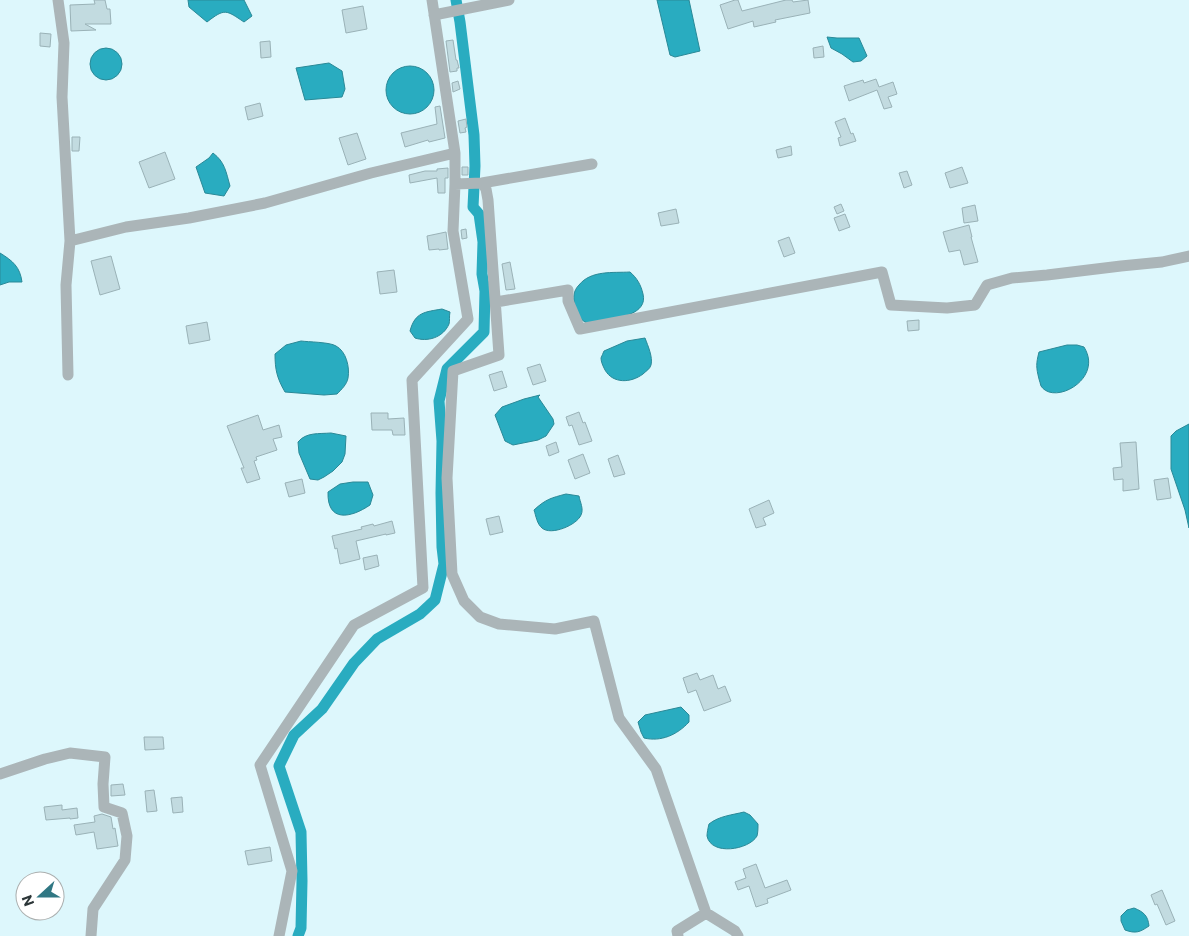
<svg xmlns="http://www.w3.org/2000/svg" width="1189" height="936" font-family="Commissioner,sans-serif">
  <rect width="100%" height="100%" fill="#ddf7fc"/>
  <path fill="#29acc0" stroke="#2a8997" d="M188 0H244L252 16 244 22C226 10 225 8 207 22L189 7Z
    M657 0H689L700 51 675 57 670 55Z
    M827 37 837 38H859L867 56 861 61 853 62 842 54 831 48Z
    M90 64a16 16 0 1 1 32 0a16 16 0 1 1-32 0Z
    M329 63 342 71 345 89 342 97 305 100 296 68Z
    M386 90a24 24 0 1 1 48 0a24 24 0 1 1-48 0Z
    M213 153C225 162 226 172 230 186L224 196 205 193 196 167 209 158Z
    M0 253C13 261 20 267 22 282H9L0 285Z
    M630 272C637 278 641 285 643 294 648 314 619 318 604 320 598 321 590 325 585 322 578 318 578 313 575 306 573 298 573 291 579 285 591 270 613 273 630 272Z
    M442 309 450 312C449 316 450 321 449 324 443 338 427 342 415 338L410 331C415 312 425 312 442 309Z
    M645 338C648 346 653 357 651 365 650 369 646 371 643 374 631 383 613 384 605 370 603 366 601 362 601 358 602 356 603 353 604 351L627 341Z
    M301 341C308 342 330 342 336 346 346 351 350 367 348 378 347 384 342 389 337 394L324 395 285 392C277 378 275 370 275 354L286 345Z
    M1067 345H1077L1084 347C1104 379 1054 406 1041 386 1040 384 1040 381 1039 379 1036 367 1036 364 1039 352Z
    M540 395 538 397 553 419 554 424 546 436 538 440 513 445 505 441 495 415 502 407 524 399Z
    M1189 424V528L1185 510 1171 469V436L1176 431Z
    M331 433 346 436 345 454 342 462 333 471 324 477 318 480 310 479 299 453 298 442C306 432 319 434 331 433Z
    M353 482H368L373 495 370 505C351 518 327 523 328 492L340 484Z
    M566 494 579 496C580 502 584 509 581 515 577 525 551 536 542 528 537 524 536 516 534 510 546 499 551 498 566 494Z
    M681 707 689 715V722C677 735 661 742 644 738L641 732 638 722 645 715Z
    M744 812 750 815 758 824C758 828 758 832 757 836 749 850 711 856 707 836 707 833 708 828 709 824 719 816 732 815 744 812Z
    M1134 908C1144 912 1148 916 1149 926 1140 932 1136 934 1125 930L1121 921V916L1127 910Z"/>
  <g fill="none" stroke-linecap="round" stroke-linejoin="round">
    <path stroke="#29acc0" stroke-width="11" d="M298 936 301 928 302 881 301 832 279 766 294 735 322 709 354 663 377 639 420 614 435 600 444 564 442 547 441 493 442 441 439 401 447 369 484 332 485 291 482 274 483 242 479 214 473 207 475 166 474 135 460 22 456 0"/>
  </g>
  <path fill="#c2dbe0" stroke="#9ab2b7" d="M94 0H105L107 9H110L111 24H85L96 30 71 31 70 5 95 4Z
    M735 0H738L742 11 786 0H792L793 2 808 0 810 13 775 20 776 22 754 27 753 21 728 29 720 5Z
    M363 6 367 29 346 33 342 10Z
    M40 33 51 34 50 47 40 46Z
    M453 40 456 60H457L459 68H457V71L450 72 446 41Z
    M270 41 271 57 261 58 260 42Z
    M823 46 824 57 814 58 813 48Z
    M876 79 879 87 893 82 897 94 888 97 892 107 884 109 877 90 849 101 844 86 863 80 864 83Z
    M458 81 460 89 453 92 452 83Z
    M260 103 263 116 248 120 245 107Z
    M440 106 445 138 429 142 428 140 405 147 401 133 437 124 435 107Z
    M845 118 851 134 853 133 856 141 840 146 838 138 841 137 835 122Z
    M466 119 467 127 465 128 466 132 460 133 458 121Z
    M357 133 366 159 348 165 339 138Z
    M72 137H80L79 151H72Z
    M791 146 792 155 778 158 776 150Z
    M165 152 175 179 149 188 139 162Z
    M462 167H468V175H462Z
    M962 167 968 183 950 188 945 173Z
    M448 168V178H445V193H438L437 178 410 183 409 175 425 171H437V169Z
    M907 171 912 185 904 188 899 173Z
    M841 204 844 211 837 214 834 207Z
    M975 205 978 221 964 223 962 208Z
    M676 209 679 223 661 226 658 213Z
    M845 214 850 227 839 231 834 218Z
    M969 225 972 237H971L978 262 964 265 960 250 949 252 943 232Z
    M466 229 467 238 462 239 461 230Z
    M446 232 448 249 439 250V249L429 250 427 236Z
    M789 237 795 253 784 257 778 241Z
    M111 256 120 289 100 295 91 261Z
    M510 262 515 289 506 290 502 264Z
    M394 270 397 292 380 294 377 272Z
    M919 320V330L908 331 907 321Z
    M207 322 210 340 189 344 186 326Z
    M540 364 546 381 533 385 527 368Z
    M502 371 507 387 494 391 489 375Z
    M579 412 583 423 585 422 592 441 579 445 572 425 569 426 566 417Z
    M371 413H388V419L404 418 405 435H393L392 430H372Z
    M258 415 263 430 279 425 282 437 273 439 277 450 256 457 257 460 254 461 260 479 247 483 241 468H244L227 426Z
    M556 442 559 452 549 456 546 446Z
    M1136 442 1139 489 1123 491V479L1114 480 1113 468 1122 467 1120 443Z
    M583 454 590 473 575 479 568 460Z
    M618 455 625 474 614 477 608 459Z
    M1168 478 1171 498 1157 500 1154 480Z
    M302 479 305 493 289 497 285 483Z
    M769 500 774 513 763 518 766 525 756 528 749 509Z
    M499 516 503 532 490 535 486 519Z
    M392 521 395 533 386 535V534L356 541 360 559 340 564 337 548 335 549 332 536 362 529 361 527 373 524 374 526Z
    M377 555 379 566 365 570 363 558Z
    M697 673 700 680 713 675 718 689 725 686 731 701 704 711 696 690 688 693 683 678Z
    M144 737H163L164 749 145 750Z
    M123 784 125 795 111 796V785Z
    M154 790 157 811 147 812 145 791Z
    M182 797 183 812 173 813 171 798Z
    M62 805V810L77 808 78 818 70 819V818L46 820 44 807Z
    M102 814 111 817 113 829 115 828 118 846 97 849 94 832 76 835 74 825 95 822 94 816Z
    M270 847 272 861 248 865 245 851Z
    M756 864 765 888 787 880 791 890 767 899 768 903 756 907 749 886 738 890 735 882 746 878 743 869Z
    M1162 890 1175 921 1166 925 1157 904 1155 905 1151 895Z"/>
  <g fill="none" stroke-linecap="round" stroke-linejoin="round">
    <path stroke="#abb5b8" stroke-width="11" d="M58 0 64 43 62 97 70 241 126 227 189 218 265 203 371 173 455 153
      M434 15 509 0
      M482 183 486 189 488 200 499 355 453 371 447 478 452 574 464 601 480 617 499 624 555 629 594 621 619 718 656 769 706 913 735 931 738 936
      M455 184 482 183 592 164
      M496 302 568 290V301L580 329 882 272 891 305 947 308 975 305 987 285 1012 278 1047 275 1121 266 1162 262 1189 256
      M68 375 66 285 70 241
      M0 774 45 759 70 753 105 757 103 784 104 807 122 813 127 836 125 860 93 909 91 936
      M279 936 292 871 260 765 354 625 423 588 412 380 468 319 453 231 455 184V153L432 0
      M678 936 677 931 706 913"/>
  </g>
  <g transform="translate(40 896) rotate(249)"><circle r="24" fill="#ffffff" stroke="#abafaf"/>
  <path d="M0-4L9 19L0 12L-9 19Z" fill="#307783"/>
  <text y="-8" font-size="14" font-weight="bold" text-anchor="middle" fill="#2c3638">N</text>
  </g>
</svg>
